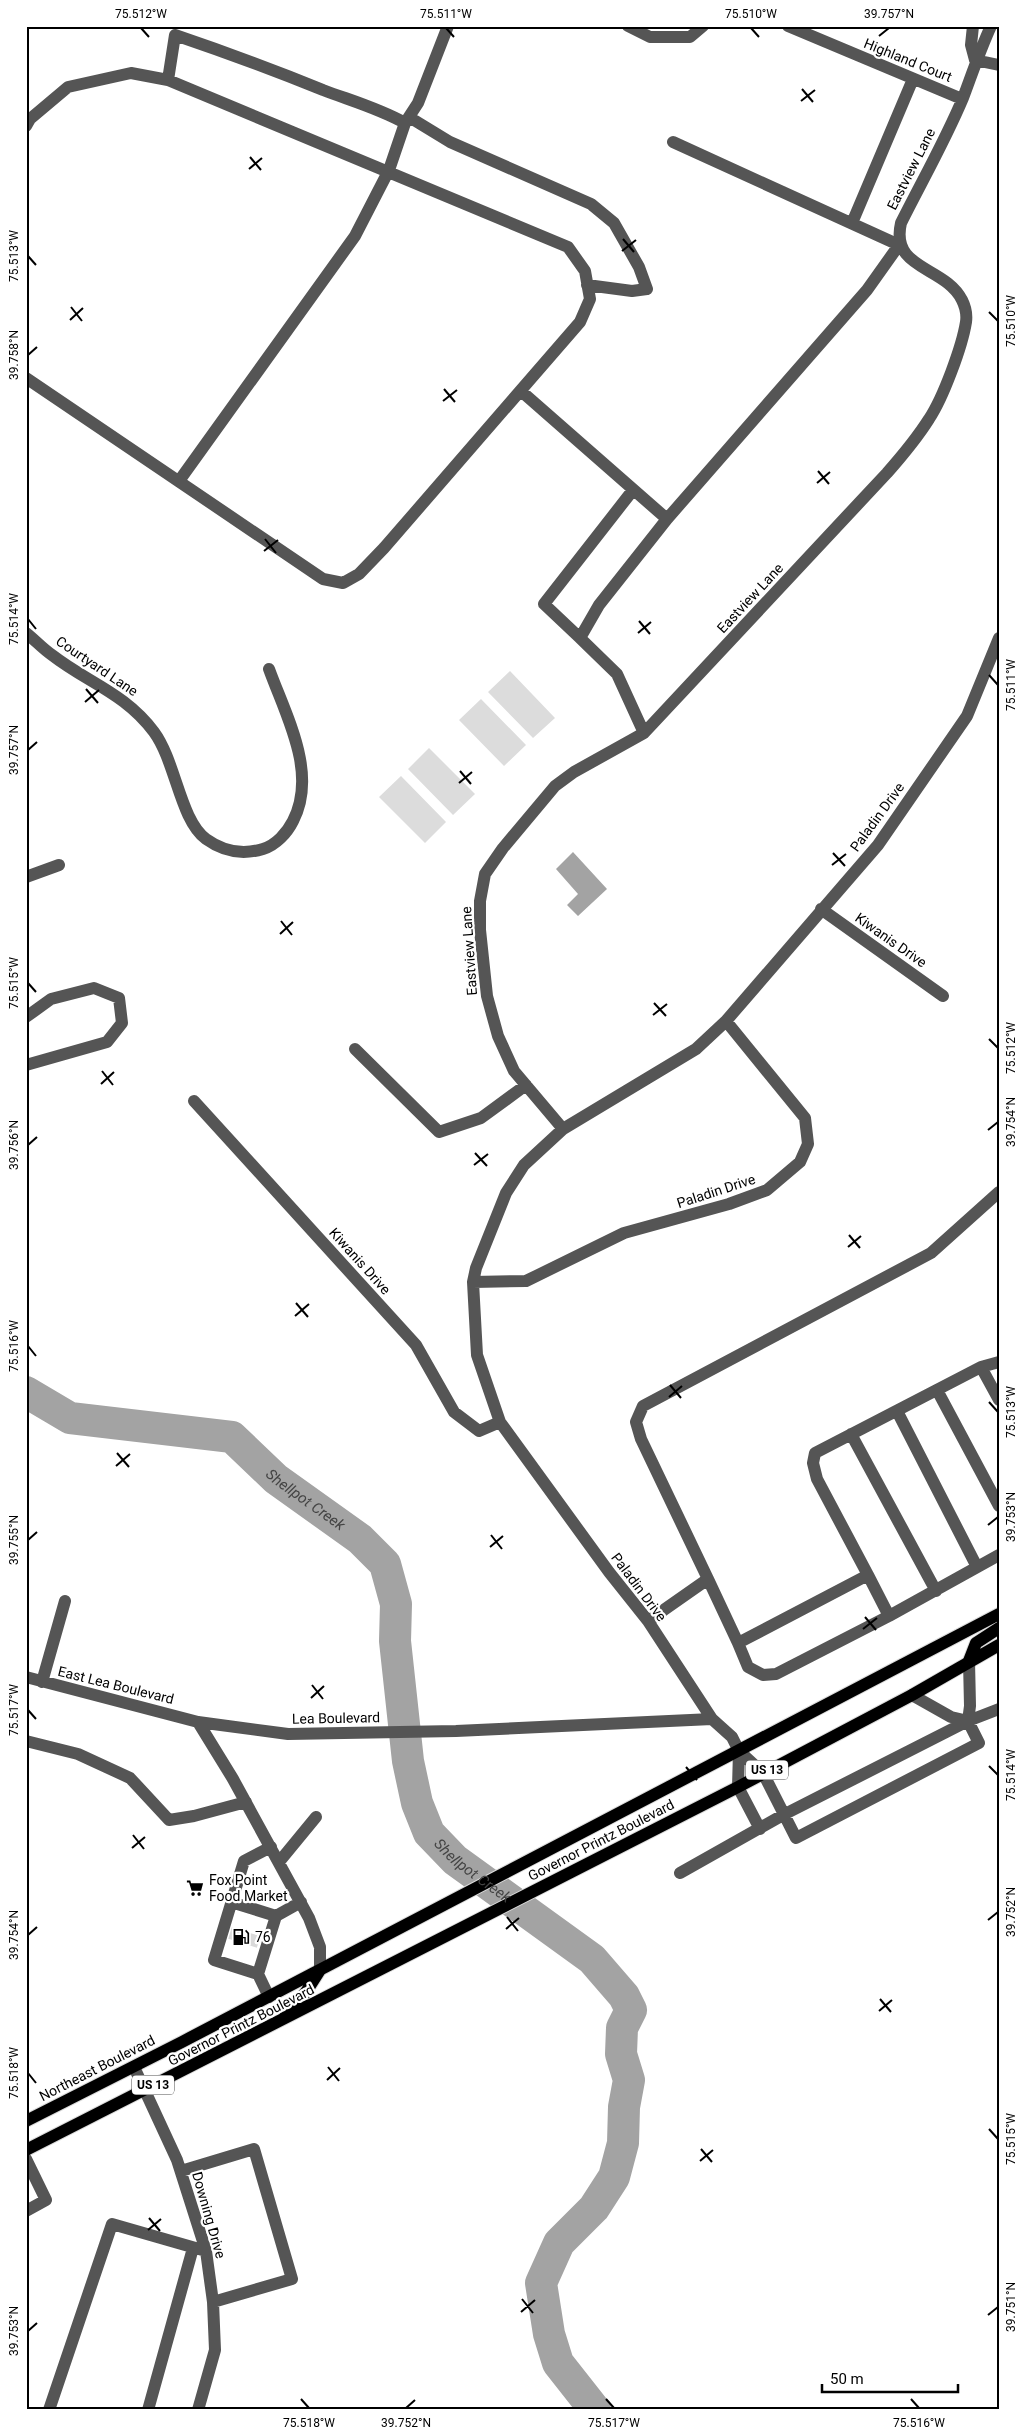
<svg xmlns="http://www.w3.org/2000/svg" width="1025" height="2436" font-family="Roboto,sans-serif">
  <rect width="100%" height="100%" fill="#fff"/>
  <path fill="#dcdcdc" d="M510 671 555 718 533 738 488 692Z
    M481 699 526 745 504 766 459 720Z
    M429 748 475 794 453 815 408 769Z
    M401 776 446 822 425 843 379 797Z"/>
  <path fill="#a3a3a3" d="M573 852 607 889 578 916 567 905 578 894 556 869Z"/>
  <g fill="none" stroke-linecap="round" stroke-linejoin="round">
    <path stroke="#a3a3a3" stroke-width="32" id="s1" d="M26 1392 70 1418 232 1437 276 1479 360 1539 385 1564 396 1604 395 1641 408 1761 417 1803 429 1833 455 1860 592 1959 624 1996 631 2010 622 2028 621 2054 629 2080 624 2107 623 2143 614 2177 594 2208 559 2243 541 2283 549 2334 558 2363 595 2410"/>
    <path stroke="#d9d9d9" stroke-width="12" stroke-dasharray="12 6" stroke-linecap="butt" d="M230 1933 262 1943"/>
    <g stroke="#dbdbdb" stroke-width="14">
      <path id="major" d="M969 1661 976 1643 999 1628
        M285 2016 306 1992 320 1970
        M26 2121 182 2042 999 1614
        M26 2150 738 1787 912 1695 999 1645"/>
    </g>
    <path stroke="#555" stroke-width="12" d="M628 26 650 37H690L703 26
      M788 26 962 99
      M973 26 971 45 975 60
      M975 60 999 65
      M168 80 175 35C225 52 274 70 323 90 352 101 378 108 405 123
      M409 117 450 142 591 204 614 223 639 267 647 289 632 291 587 285
      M26 126 30 119 68 87 131 73 168 80 568 247 585 271 590 299 580 322 384 548 359 574 343 583 323 579 26 378
      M852 223 913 79
      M521 391 667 519
      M179 481 355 236 389 170 405 123 418 103 448 26
      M26 633C35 640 43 649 52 655 88 683 125 693 154 732 176 762 180 820 206 839 224 852 243 855 263 849 276 845 287 833 293 821 318 773 286 716 269 669
      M580 638 544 604 633 490
      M644 733 617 674 580 638 599 605 667 519 867 290 899 245 673 142
      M26 877 59 865
      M821 909 943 996
      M26 1017 51 999 94 988 119 998 122 1023 107 1042 26 1065
      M355 1049 439 1132 481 1118 526 1085
      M194 1101 416 1345 454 1412 479 1431 500 1422
      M563 1129 514 1071 498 1036 487 996 480 930V901L485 874 503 848 555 786 574 772 644 733 887 473C902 456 917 438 929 419 943 398 962 347 966 322 967 315 965 306 962 300 945 266 890 270 901 223 922 181 945 141 963 98 972 74 980 50 991 26
      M473 1282 526 1281 624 1233 729 1204 767 1190 800 1162 808 1144 805 1118 726 1021
      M981 1367 999 1400
      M937 1390 999 1506
      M897 1411 977 1567
      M851 1434 936 1591
      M868 1575 889 1616
      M708 1579 641 1439 636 1422 643 1406 931 1253 999 1192
      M648 1621 708 1579 738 1643 868 1575 817 1479 813 1463 815 1453 981 1367 999 1362
      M738 1643 748 1667 763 1675 776 1674 889 1616 999 1555
      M26 1677 198 1722 288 1734 456 1731 712 1719 732 1737 739 1751 763 1773 796 1838 979 1743 968 1721 970 1706 969 1661
      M42 1682 65 1601
      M912 1695 951 1717 968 1721
      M712 1719 648 1621 609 1572 500 1422 477 1355 473 1282 476 1268 506 1193 524 1165 563 1129 696 1049 726 1021 878 845 967 716 999 638
      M198 1722 233 1779 309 1918 320 1947V1970
      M26 1741 78 1754 130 1778 169 1820 194 1816 246 1802
      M739 1751 738 1787 760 1829
      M279 1862 316 1817
      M680 1873 783 1815 968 1721 999 1709
      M231 1902 276 1916 258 1974
      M276 1916 301 1902
      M269 1997 258 1974 214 1960 244 1861 271 1847
      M134 2067 177 2160 206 2251 213 2302 215 2350 198 2410
      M26 2159 46 2200 26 2211
      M181 2171 254 2149 292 2279 213 2302
      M49 2410 112 2224 206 2251
      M148 2410 193 2248"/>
    <use href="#major" stroke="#000" stroke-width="12"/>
  </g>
  <path fill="none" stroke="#000" stroke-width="2" d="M141 28 149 37M446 28 454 37M751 28 759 37M879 36 889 28M802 89 813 102M801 101 815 90M250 157 261 170M249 169 262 158M623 239 634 252M622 251 636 240M28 256 36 265M71 307 82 321M989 312 998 321M70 320 83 308M28 355 37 347M444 389 455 402M443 401 457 390M818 471 829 484M817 483 830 472M265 539 276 553M264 551 278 540M28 619 36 629M639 621 650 634M638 633 651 622M989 675 998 685M86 689 98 703M85 702 99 690M28 750 37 742M460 771 471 784M459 783 472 772M833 853 845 866M832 865 846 854M281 921 292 935M280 934 293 922M28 983 36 992M654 1003 666 1016M653 1015 667 1004M989 1039 998 1048M102 1071 113 1085M101 1084 114 1072M988 1130 998 1122M28 1145 37 1137M475 1153 487 1166M474 1165 488 1154M849 1235 860 1248M848 1247 861 1236M296 1303 308 1317M295 1316 309 1304M28 1346 36 1356M670 1385 681 1398M669 1397 682 1386M989 1402 998 1412M117 1453 129 1467M116 1466 130 1454M988 1525 998 1517M491 1535 502 1549M28 1540 37 1532M490 1547 503 1536M865 1617 876 1630M863 1629 877 1618M312 1685 323 1699M311 1698 324 1686M28 1710 36 1719M989 1766 998 1775M686 1767 697 1780M685 1779 698 1768M133 1835 144 1849M132 1848 145 1837M507 1917 518 1931M988 1920 998 1912M506 1929 519 1918M28 1935 37 1927M880 1999 891 2012M879 2011 892 2000M328 2067 339 2081M28 2073 36 2083M327 2080 340 2068M989 2129 998 2139M701 2149 712 2162M700 2161 713 2150M149 2218 160 2231M148 2230 161 2219M522 2299 533 2313M521 2312 535 2300M988 2315 998 2307M28 2331 37 2323M301 2399 309 2408M606 2399 614 2408M911 2399 919 2408M406 2408 415 2400"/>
  <defs>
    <g id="supermarket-bare" transform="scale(1.35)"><path d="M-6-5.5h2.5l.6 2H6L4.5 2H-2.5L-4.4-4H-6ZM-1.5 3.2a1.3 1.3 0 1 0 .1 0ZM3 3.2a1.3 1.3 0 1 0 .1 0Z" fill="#000" stroke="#fff" stroke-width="2.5" paint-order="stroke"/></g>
    <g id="fuel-bare" transform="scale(1.35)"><path d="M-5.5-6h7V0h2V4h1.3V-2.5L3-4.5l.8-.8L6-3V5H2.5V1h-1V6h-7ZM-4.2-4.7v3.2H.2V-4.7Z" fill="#000" stroke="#fff" stroke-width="2.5" paint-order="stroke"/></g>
  </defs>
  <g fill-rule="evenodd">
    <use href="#supermarket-bare" x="195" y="1888"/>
    <use href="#fuel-bare" x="241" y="1937"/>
  </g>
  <g text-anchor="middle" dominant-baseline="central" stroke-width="4.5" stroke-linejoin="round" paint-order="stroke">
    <g fill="#fff" stroke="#4c4c4c" stroke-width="1">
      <rect x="746" y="1760.5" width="42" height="19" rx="4"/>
      <rect x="132" y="2075.5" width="42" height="19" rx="4"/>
    </g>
    <g font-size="12" font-weight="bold" fill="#000">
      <text x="767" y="1770">US 13</text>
      <text x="153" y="2085">US 13</text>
    </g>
    <g font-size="14" fill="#000" stroke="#fff">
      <text transform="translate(908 60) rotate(22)">Highland Court</text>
      <text transform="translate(911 169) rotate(-63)">Eastview Lane</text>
      <text transform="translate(750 598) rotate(-47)">Eastview Lane</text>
      <text transform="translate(97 666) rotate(34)">Courtyard Lane</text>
      <text transform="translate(877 817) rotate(-54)">Paladin Drive</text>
      <text transform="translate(891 940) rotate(35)">Kiwanis Drive</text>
      <text transform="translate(469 951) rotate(-94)">Eastview Lane</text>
      <text transform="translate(716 1191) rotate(-18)">Paladin Drive</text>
      <text transform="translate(360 1261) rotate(48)">Kiwanis Drive</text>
      <text transform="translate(639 1587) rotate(53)">Paladin Drive</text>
      <text transform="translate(116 1685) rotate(14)">East Lea Boulevard</text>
      <text transform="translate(336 1718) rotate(-1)">Lea Boulevard</text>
      <text transform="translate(601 1840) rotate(-27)">Governor Printz Boulevard</text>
      <text transform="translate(241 2025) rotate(-27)">Governor Printz Boulevard</text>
      <text transform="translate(97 2068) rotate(-27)">Northeast Boulevard</text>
      <text transform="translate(209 2215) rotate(74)">Downing Drive</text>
    </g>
    <g font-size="14" fill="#000" stroke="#fff" text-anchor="start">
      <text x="209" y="1880">Fox Point<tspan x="209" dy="16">Food Market</tspan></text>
      <text x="255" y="1937">76</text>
    </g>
    <g font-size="15" font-style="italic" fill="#444" stroke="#fff">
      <text stroke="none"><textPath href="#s1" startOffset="311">Shellpot Creek</textPath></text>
      <text stroke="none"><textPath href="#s1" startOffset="746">Shellpot Creek</textPath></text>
    </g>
  </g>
  <rect width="1025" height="2436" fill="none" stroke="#ffffff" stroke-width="55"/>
  <path d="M822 2384v8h136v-8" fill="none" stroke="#000000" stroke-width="2.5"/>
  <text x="830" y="2384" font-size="15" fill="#000000" stroke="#ffffff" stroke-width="4" paint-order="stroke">50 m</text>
  <rect x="28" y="28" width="970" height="2380" fill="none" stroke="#000" stroke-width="2"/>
  <g font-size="12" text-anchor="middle" fill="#000">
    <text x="141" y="18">75.512°W</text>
    <text x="446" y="18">75.511°W</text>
    <text x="751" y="18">75.510°W</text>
    <text x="889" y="18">39.757°N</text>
    <text transform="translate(14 256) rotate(-90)" y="4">75.513°W</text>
    <text transform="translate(1011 321) rotate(-90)" y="4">75.510°W</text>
    <text transform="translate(14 355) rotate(-90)" y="4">39.758°N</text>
    <text transform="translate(14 619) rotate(-90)" y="4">75.514°W</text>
    <text transform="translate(1011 685) rotate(-90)" y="4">75.511°W</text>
    <text transform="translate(14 750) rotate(-90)" y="4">39.757°N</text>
    <text transform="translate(14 983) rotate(-90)" y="4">75.515°W</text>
    <text transform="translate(1011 1048) rotate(-90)" y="4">75.512°W</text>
    <text transform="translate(1011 1122) rotate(-90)" y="4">39.754°N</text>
    <text transform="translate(14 1145) rotate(-90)" y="4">39.756°N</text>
    <text transform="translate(14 1346) rotate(-90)" y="4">75.516°W</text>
    <text transform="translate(1011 1412) rotate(-90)" y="4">75.513°W</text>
    <text transform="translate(1011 1517) rotate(-90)" y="4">39.753°N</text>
    <text transform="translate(14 1540) rotate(-90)" y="4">39.755°N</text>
    <text transform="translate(14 1710) rotate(-90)" y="4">75.517°W</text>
    <text transform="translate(1011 1775) rotate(-90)" y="4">75.514°W</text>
    <text transform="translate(1011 1912) rotate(-90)" y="4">39.752°N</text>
    <text transform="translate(14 1935) rotate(-90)" y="4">39.754°N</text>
    <text transform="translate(14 2073) rotate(-90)" y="4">75.518°W</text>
    <text transform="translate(1011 2139) rotate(-90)" y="4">75.515°W</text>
    <text transform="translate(1011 2307) rotate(-90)" y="4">39.751°N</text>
    <text transform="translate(14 2331) rotate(-90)" y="4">39.753°N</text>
    <text x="309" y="2427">75.518°W</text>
    <text x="406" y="2427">39.752°N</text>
    <text x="614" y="2427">75.517°W</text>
    <text x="919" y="2427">75.516°W</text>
  </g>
</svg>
